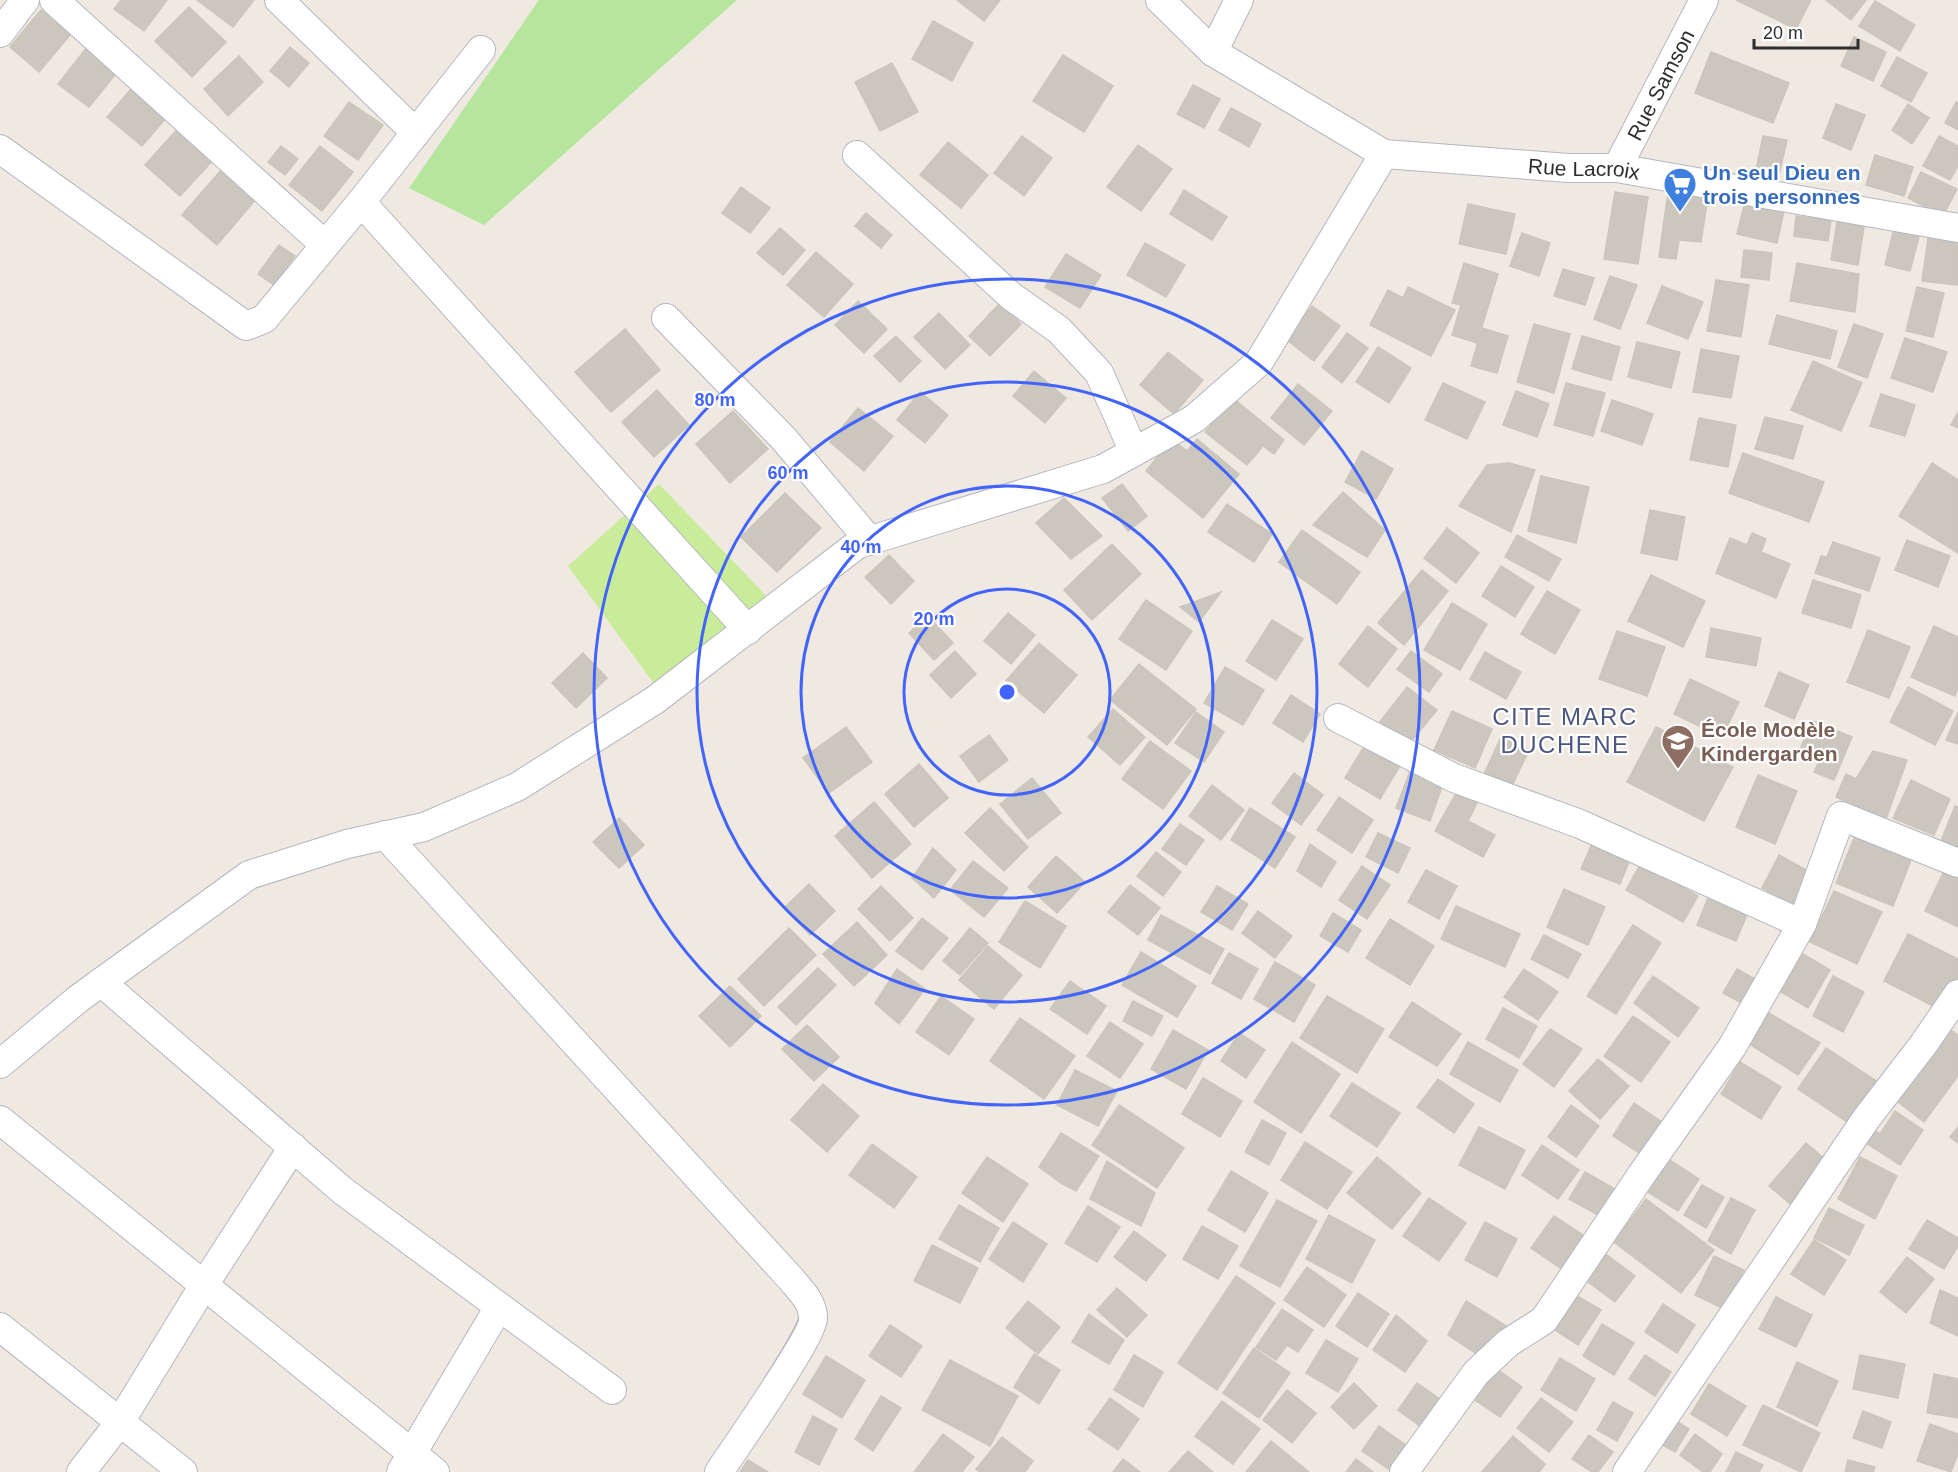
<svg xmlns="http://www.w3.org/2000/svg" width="1958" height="1472" font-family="Helvetica,sans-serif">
  <rect width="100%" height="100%" fill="#efe9e1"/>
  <path fill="#b6e59e" d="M539 0H737L484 225 409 188Z"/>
  <path fill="#c9ec9a" d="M659 484 774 604 657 688 568 566Z"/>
  <path fill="#cbc7bf" stroke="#cbc5ba" stroke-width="1.5" d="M121 0H167L144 31 114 9Z
    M197 0H254L233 27Z
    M957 0H1000L984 21Z
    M1736 0H1811L1796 29Z
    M1826 0H1866L1851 20Z
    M1875 1 1915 25 1900 51 1859 26Z
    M189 7 226 42 192 77 155 41Z
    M41 10 70 35 39 72 10 47Z
    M933 21 973 43 952 81 912 59Z
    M1854 37 1886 52 1873 81 1841 66Z
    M87 47 118 71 89 107 58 84Z
    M290 47 309 63 289 87 270 71Z
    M1711 52 1789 83 1773 123 1695 93Z
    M1063 55 1113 86 1084 132 1033 101Z
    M239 56 263 82 228 116 204 89Z
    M1897 57 1927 73 1911 102 1881 86Z
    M892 63 918 112 880 131 855 82Z
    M137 82 172 111 142 146 107 117Z
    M1193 85 1220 99 1204 128 1177 114Z
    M349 102 383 125 358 160 324 136Z
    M1956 102 1958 103V130L1945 123Z
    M1836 104 1865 115 1851 150 1823 138Z
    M1908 104 1929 118 1912 144 1892 130Z
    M1231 108 1261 124 1249 147 1219 130Z
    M181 125 216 157 180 196 145 165Z
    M1022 136 1052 158 1024 196 994 173Z
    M1763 136 1787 140 1777 184 1754 180Z
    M1939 136 1958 146V166L1950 180 1923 166Z
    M948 142 988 175 961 208 920 175Z
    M1138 145 1172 169 1141 211 1107 187Z
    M281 146 298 159 285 175 268 162Z
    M320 146 353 172 322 211 289 185Z
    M1875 155 1913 167 1904 196 1866 185Z
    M222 169 257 198 217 245 182 215Z
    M1921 172 1957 189 1943 216 1908 198Z
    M741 187 770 208 750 233 722 213Z
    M1184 190 1227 217 1212 240 1170 214Z
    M1615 192 1648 197 1638 264 1604 259Z
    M1668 192 1708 197 1701 242 1679 240 1676 259 1659 257Z
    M1745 202 1784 211 1777 243 1737 234Z
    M1468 204 1515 214 1506 254 1459 244Z
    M866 213 892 235 881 248 855 226Z
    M1796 216 1831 220 1828 241 1794 236Z
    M1837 222 1864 227 1858 265 1831 260Z
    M780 228 805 250 783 275 757 253Z
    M1893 232 1919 237 1910 271 1885 265Z
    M1522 233 1550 243 1539 276 1510 266Z
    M1928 238 1958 242V285L1922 281Z
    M1145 243 1185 265 1166 297 1127 275Z
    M279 245 295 256 274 285 258 274Z
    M1744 250 1772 253 1769 280 1741 277Z
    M816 252 853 284 824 317 787 285Z
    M1066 254 1101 275 1080 308 1045 287Z
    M1464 263 1498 274 1477 343 1452 335 1461 305 1452 303Z
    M1797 263 1859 274 1855 312 1790 301Z
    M1563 269 1594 278 1585 305 1554 296Z
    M1610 276 1637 285 1620 329 1594 319Z
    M1716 280 1749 285 1741 337 1707 331Z
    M1662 286 1703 302 1688 339 1647 323Z
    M1408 287 1455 310 1431 356 1370 325 1388 290 1403 298Z
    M1917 287 1944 293 1933 337 1906 331Z
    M858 301 887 329 864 353 835 325Z
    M1000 303 1021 324 990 356 969 336Z
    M1312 306 1340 326 1314 361 1287 340Z
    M939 313 970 345 945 369 914 337Z
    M1777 315 1837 331 1830 359 1769 344Z
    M1534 324 1570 334 1554 393 1517 382Z
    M1854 324 1883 334 1867 378 1838 367Z
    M1482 328 1508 336 1497 373 1471 366Z
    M625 329 660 370 611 412 575 372Z
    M1347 333 1368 348 1342 383 1322 367Z
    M896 336 921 361 900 382 874 356Z
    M1582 336 1620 347 1611 380 1572 369Z
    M1905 338 1947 352 1933 392 1891 378Z
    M1637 342 1680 352 1671 388 1628 377Z
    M1378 347 1411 368 1389 403 1356 382Z
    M1701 349 1739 356 1731 398 1693 392Z
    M1168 352 1203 380 1174 414 1140 385Z
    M1813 361 1862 383 1841 431 1791 410Z
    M1034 371 1066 398 1045 423 1013 396Z
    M1443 383 1485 402 1467 439 1425 420Z
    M1566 383 1605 393 1593 436 1554 425Z
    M1298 384 1332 411 1304 445 1271 418Z
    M657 390 689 425 654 457 622 422Z
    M1516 391 1549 404 1537 437 1503 425Z
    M920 392 948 415 925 443 897 420Z
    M1881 394 1915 405 1905 436 1870 426Z
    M1233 398 1284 440 1274 454 1263 446 1247 465 1205 432Z
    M1612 400 1653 414 1642 445 1601 431Z
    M858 408 893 436 864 471 830 442Z
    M733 411 768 449 730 483 696 444Z
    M1958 412V428L1951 425Z
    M1765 417 1803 426 1793 459 1755 449Z
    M1699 418 1736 425 1728 467 1690 460Z
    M1172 439 1187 451 1197 439 1239 474 1203 518 1146 471Z
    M1362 451 1393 469 1376 499 1345 482Z
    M1743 453 1824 482 1809 522 1729 493Z
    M1509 463 1535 470 1511 532 1459 506 1487 465Z
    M1932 463 1958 480V553L1899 516Z
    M1541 476 1589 487 1576 543 1528 531Z
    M1122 484 1147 516 1128 531 1102 498Z
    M1343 492 1385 530 1367 557 1313 525Z
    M785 493 821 528 777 572 741 537Z
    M1064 498 1102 536 1071 559 1036 523Z
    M1227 504 1272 534 1254 562 1208 532Z
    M1650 510 1685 517 1677 560 1641 553Z
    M1447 528 1479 553 1456 583 1424 558Z
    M1302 530 1360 572 1337 604 1279 562Z
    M1752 533 1766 539 1761 552 1790 564 1776 598 1716 573 1730 538 1747 545Z
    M1517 535 1561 559 1549 581 1505 557Z
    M1907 540 1950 556 1938 587 1895 570Z
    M1833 542 1880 558 1869 591 1815 573 1821 556 1827 557Z
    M1112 544 1141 574 1092 620 1064 590Z
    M889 555 914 581 891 604 865 577Z
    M1501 566 1534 587 1515 617 1482 596Z
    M1422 570 1448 591 1404 645 1378 623Z
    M1651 575 1705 601 1683 647 1628 621Z
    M1813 580 1861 595 1851 628 1802 613Z
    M1547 591 1580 610 1555 654 1521 634Z
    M1221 592 1199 622 1180 607Z
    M1146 600 1192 631 1166 670 1119 639Z
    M1452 603 1487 624 1460 670 1424 650Z
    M1008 613 1035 635 1011 664 984 641Z
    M928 616 953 643 934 660 909 633Z
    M1272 620 1303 639 1276 680 1246 661Z
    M1368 626 1397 649 1368 687 1339 664Z
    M1934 626 1958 637V688L1955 696 1911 677Z
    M1711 628 1761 638 1756 666 1706 657Z
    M1868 630 1910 647 1889 698 1847 682Z
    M1617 631 1665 647 1647 696 1599 679Z
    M1039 643 1077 675 1044 713 1006 681Z
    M955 651 976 674 951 698 930 675Z
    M1411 651 1442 674 1429 692 1397 669Z
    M1485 652 1521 672 1506 699 1470 679Z
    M583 653 607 678 576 708 552 683Z
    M1139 664 1196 709 1167 745 1110 700Z
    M1225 667 1264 690 1243 725 1204 703Z
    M1779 672 1809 685 1794 719 1765 706Z
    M1690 679 1739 702 1722 737 1674 714Z
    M1407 687 1437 710 1408 745 1379 723Z
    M1908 687 1953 711 1935 745 1890 722Z
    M1291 695 1320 714 1303 742 1273 723Z
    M1113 709 1145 737 1120 765 1088 737Z
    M1452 711 1492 729 1475 768 1434 750Z
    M1196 712 1224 732 1204 762 1175 743Z
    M1958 712V744L1946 740Z
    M1813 721 1852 737 1834 780 1814 772 1819 762 1798 753Z
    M846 727 872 762 829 793 803 758Z
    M1656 727 1733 767 1704 821 1627 782Z
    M989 735 1008 760 979 782 960 756Z
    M1501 737 1529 750 1512 786 1484 774Z
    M1368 740 1403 761 1380 799 1345 778Z
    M1150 741 1191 771 1163 809 1122 779Z
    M1873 751 1907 760 1885 822 1836 797 1846 774 1856 779Z
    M919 764 948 798 914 827 885 794Z
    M1412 766 1445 778 1430 821 1396 808Z
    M1294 773 1323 795 1301 825 1272 803Z
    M1758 775 1797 791 1775 844 1736 827Z
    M1032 778 1061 813 1028 839 1000 804Z
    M1911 780 1950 799 1934 835 1893 818Z
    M1212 785 1244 810 1221 840 1189 816Z
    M1459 788 1479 799 1468 821 1495 835 1483 857 1435 831Z
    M1339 797 1373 820 1352 853 1317 830Z
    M874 802 911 844 872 878 835 836Z
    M1955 806 1958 807V848L1941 841Z
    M990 808 1028 847 1004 871 965 833Z
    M1250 808 1295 837 1275 868 1231 840Z
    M619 818 644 845 619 868 593 842Z
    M1180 824 1204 840 1186 865 1162 849Z
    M1378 833 1410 848 1398 873 1366 857Z
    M1856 833 1913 855 1893 906 1836 883Z
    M1594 839 1632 854 1620 884 1581 869Z
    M1310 844 1336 862 1321 887 1297 871Z
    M933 848 956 870 934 898 912 878Z
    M1156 852 1181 872 1163 896 1137 876Z
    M1779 855 1812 873 1794 906 1762 888Z
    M1056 856 1085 882 1057 913 1028 887Z
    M973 861 1008 888 984 917 950 890Z
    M1641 863 1698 896 1683 922 1626 890Z
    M1362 866 1390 885 1367 919 1339 900Z
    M1945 869 1958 875V927L1925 911Z
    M1426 870 1457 886 1439 919 1408 902Z
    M809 884 835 911 810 935 784 908Z
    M1130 885 1160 908 1138 935 1108 912Z
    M881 886 913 918 890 941 858 909Z
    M1217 886 1248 904 1232 930 1201 912Z
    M1564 889 1605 907 1588 945 1547 927Z
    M1834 891 1882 912 1857 964 1810 942Z
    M1710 893 1750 908 1736 941 1697 925Z
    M1025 901 1066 926 1040 968 999 942Z
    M1456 906 1520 934 1505 967 1441 939Z
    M1258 911 1292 936 1275 958 1242 933Z
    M1333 913 1361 930 1348 952 1320 936Z
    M1161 915 1224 949 1210 974 1148 940Z
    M922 918 948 938 922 970 896 951Z
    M1390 919 1434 946 1410 985 1366 958Z
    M857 922 887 955 854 986 823 954Z
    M1633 925 1661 943 1616 1014 1587 996Z
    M789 928 816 955 764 1006 738 979Z
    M970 928 988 943 960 975 943 961Z
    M1908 934 1958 959V976L1941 1010 1884 981Z
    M1544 935 1581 954 1568 978 1531 959Z
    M988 946 1022 975 994 1009 959 980Z
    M1141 952 1196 986 1177 1017 1122 985Z
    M1229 953 1258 969 1241 999 1212 983Z
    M1803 954 1830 970 1808 1008 1781 992Z
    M1275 962 1315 985 1294 1022 1254 999Z
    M818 968 836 985 796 1025 778 1007Z
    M897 969 925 989 899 1024 875 1003Z
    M1524 969 1558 992 1538 1020 1504 997Z
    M1737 969 1762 983 1749 1007 1723 993Z
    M1653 976 1699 1008 1678 1037 1634 1003Z
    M1833 976 1864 992 1843 1032 1813 1016Z
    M1070 981 1106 1006 1087 1034 1050 1009Z
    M730 986 761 1016 730 1047 699 1016Z
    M941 996 974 1019 949 1055 916 1032Z
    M1327 996 1384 1029 1357 1073 1300 1038Z
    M1133 1001 1163 1016 1152 1036 1123 1021Z
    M1412 1002 1461 1034 1437 1066 1389 1037Z
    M1503 1008 1537 1026 1519 1058 1486 1039Z
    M1769 1013 1820 1043 1798 1075 1751 1045Z
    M1633 1016 1670 1042 1641 1082 1604 1056Z
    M1020 1018 1075 1056 1044 1099 990 1061Z
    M1110 1022 1143 1044 1120 1078 1087 1056Z
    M807 1025 839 1057 814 1081 782 1049Z
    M1550 1029 1582 1049 1554 1087 1523 1064Z
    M1173 1030 1208 1050 1186 1089 1151 1069Z
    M1951 1030 1958 1035V1076L1924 1122 1897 1101Z
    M1239 1033 1265 1050 1246 1078 1221 1061Z
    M1292 1042 1340 1074 1301 1133 1254 1102Z
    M1468 1042 1518 1070 1500 1102 1450 1074Z
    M1826 1048 1878 1082 1850 1124 1798 1089Z
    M1598 1059 1629 1086 1600 1119 1569 1091Z
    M1740 1062 1781 1087 1761 1119 1721 1094Z
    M1075 1070 1117 1091 1098 1126 1057 1105Z
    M1203 1078 1242 1101 1220 1137 1182 1114Z
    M1438 1079 1474 1104 1454 1133 1417 1107Z
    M1352 1083 1400 1113 1377 1147 1330 1116Z
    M823 1084 859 1116 827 1152 791 1120Z
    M1634 1103 1668 1126 1647 1158 1613 1136Z
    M1119 1105 1184 1148 1157 1188 1092 1145Z
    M1571 1105 1599 1126 1576 1157 1548 1137Z
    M1895 1111 1923 1130 1900 1165 1860 1139 1868 1127 1880 1134Z
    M1262 1120 1286 1133 1269 1165 1245 1152Z
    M1479 1127 1525 1150 1505 1189 1459 1165Z
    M1958 1127V1143L1950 1137Z
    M1061 1133 1099 1156 1076 1191 1061 1183 1039 1167Z
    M1305 1142 1352 1172 1327 1209 1281 1180Z
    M1806 1143 1832 1165 1795 1208 1769 1186Z
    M872 1144 917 1177 894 1208 849 1175Z
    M1542 1145 1579 1170 1558 1199 1522 1175Z
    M987 1157 1028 1184 1003 1222 962 1193Z
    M1377 1157 1421 1193 1392 1229 1347 1193Z
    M1665 1157 1699 1179 1678 1211 1643 1189Z
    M1860 1157 1897 1176 1875 1219 1838 1199Z
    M1107 1161 1155 1193 1141 1226 1090 1199Z
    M1231 1171 1268 1193 1245 1232 1208 1210Z
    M1585 1172 1615 1189 1600 1216 1569 1199Z
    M1702 1185 1724 1197 1706 1228 1684 1215Z
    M1429 1198 1466 1223 1439 1261 1403 1236Z
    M1731 1198 1755 1210 1731 1254 1708 1241Z
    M1646 1199 1714 1250 1681 1293 1614 1242Z
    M1277 1200 1317 1221 1280 1287 1240 1266Z
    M959 1205 999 1228 980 1262 939 1239Z
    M1088 1206 1120 1227 1097 1262 1065 1243Z
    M1829 1208 1864 1225 1849 1255 1814 1238Z
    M1329 1215 1375 1240 1352 1283 1306 1259Z
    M1554 1216 1592 1241 1569 1274 1531 1248Z
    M1927 1220 1958 1238V1246L1944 1269 1909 1249Z
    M1013 1222 1047 1244 1023 1282 989 1259Z
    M1485 1222 1517 1239 1497 1277 1465 1260Z
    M1202 1226 1238 1246 1218 1279 1183 1259Z
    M1134 1231 1166 1255 1146 1281 1114 1257Z
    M1814 1240 1846 1260 1824 1295 1791 1274Z
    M932 1245 978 1268 960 1303 914 1281Z
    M1603 1252 1635 1276 1615 1302 1583 1278Z
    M1714 1256 1744 1270 1724 1309 1695 1295Z
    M1907 1257 1934 1279 1906 1313 1880 1292Z
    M1307 1267 1346 1295 1324 1327 1284 1300Z
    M1236 1276 1275 1303 1217 1390 1178 1363Z
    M1117 1288 1147 1315 1127 1337 1097 1310Z
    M1940 1290 1958 1298V1336L1930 1323Z
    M1358 1293 1389 1314 1367 1347 1336 1326Z
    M1574 1294 1601 1310 1578 1345 1552 1328Z
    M1776 1297 1812 1315 1796 1347 1759 1329Z
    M1028 1301 1060 1327 1038 1354 1006 1328Z
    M1466 1301 1511 1329 1486 1360 1448 1335Z
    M1663 1304 1695 1325 1677 1353 1645 1332Z
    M1282 1309 1313 1330 1298 1352 1287 1345 1276 1360 1256 1347Z
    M1089 1314 1124 1340 1109 1364 1072 1342Z
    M1396 1315 1427 1341 1405 1372 1373 1350Z
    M1602 1324 1634 1343 1614 1375 1583 1356Z
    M890 1325 922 1346 901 1377 869 1356Z
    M1326 1340 1358 1359 1338 1392 1306 1373Z
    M1254 1348 1290 1373 1259 1418 1223 1393Z
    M1034 1354 1060 1370 1039 1404 1014 1387Z
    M1134 1355 1163 1372 1143 1407 1114 1390Z
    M1645 1355 1671 1372 1655 1396 1629 1379Z
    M1860 1355 1905 1364 1898 1398 1853 1389Z
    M826 1356 865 1380 842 1418 803 1394Z
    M1560 1358 1595 1379 1576 1411 1541 1390Z
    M950 1360 1018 1396 990 1446 922 1410Z
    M1797 1362 1838 1381 1817 1426 1777 1407Z
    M1491 1365 1522 1387 1500 1417 1469 1396Z
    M1934 1374 1958 1379V1418L1927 1413Z
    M1354 1383 1377 1406 1354 1429 1331 1407Z
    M1417 1383 1444 1402 1424 1429 1398 1410Z
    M1709 1384 1746 1406 1727 1436 1691 1414Z
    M1287 1390 1316 1413 1292 1443 1263 1420Z
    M881 1396 901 1408 873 1451 855 1439Z
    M1110 1398 1139 1419 1118 1450 1088 1429Z
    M1541 1398 1573 1422 1549 1452 1517 1428Z
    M1222 1401 1260 1429 1233 1464 1195 1436Z
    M1613 1402 1633 1413 1617 1441 1597 1430Z
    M1763 1405 1820 1433 1801 1472 1743 1445Z
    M1863 1411 1891 1422 1882 1448 1853 1438Z
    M813 1416 837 1429 819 1465 795 1452Z
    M1673 1419 1689 1429 1675 1452 1659 1443Z
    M1930 1424 1958 1434V1453L1951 1472 1917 1461Z
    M1379 1426 1410 1448 1393 1472 1362 1451Z
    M943 1434 974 1457 962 1472H914Z
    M1695 1434 1722 1454 1710 1472H1703L1680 1455Z
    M1589 1435 1613 1452 1598 1472H1592L1572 1459Z
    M1513 1436 1545 1464 1539 1472H1482Z
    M1002 1437 1033 1461 1025 1472H980L976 1469Z
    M1271 1441 1309 1472H1246Z
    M1188 1451 1213 1472H1169Z
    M1736 1452 1763 1465 1759 1472H1726Z
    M1123 1459 1140 1472H1113Z
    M1356 1459 1373 1472H1346Z
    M748 1460 768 1472H740Z
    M1848 1460 1875 1467 1873 1472H1845Z"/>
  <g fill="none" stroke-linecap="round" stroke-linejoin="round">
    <g stroke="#b4b7c1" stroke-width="30">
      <g id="street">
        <path d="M54 0 325 245"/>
        <path d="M279 0 416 133"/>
        <path id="s1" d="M1160 0 1213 52 1384 154 1568 168H1617L1958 228"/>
        <path d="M0 33 25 0"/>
        <path d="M481 50 361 202 748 630"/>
        <path d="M1213 52 1239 0"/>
        <path d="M0 149 246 326 264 319 361 202"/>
        <path d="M857 155 1011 296 1059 330 1099 373 1134 452"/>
        <path id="s2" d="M1617 168 1704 0"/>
        <path d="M666 318 784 439 870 541"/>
        <path d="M1338 718 1454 778 1580 824 1802 924"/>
        <path d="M385 835 791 1279C801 1291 813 1302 813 1318 814 1335 733 1451 719 1472"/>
        <path d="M101 982 343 1191 612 1390"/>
        <path d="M0 1064 78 999 249 875 347 844 424 827 517 787 655 700 858 544 1103 469 1194 419 1259 362 1384 154"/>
        <path d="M0 1120 435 1472"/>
        <path d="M0 1327 183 1472"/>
        <path d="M81 1472 120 1422 204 1285 293 1147"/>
        <path d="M401 1472 499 1307"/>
        <path d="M1404 1472 1476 1373 1508 1343 1544 1320 1642 1174 1732 1047 1802 924 1841 816 1958 863"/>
        <path d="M1627 1472 1866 1119 1923 1045 1958 994"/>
      </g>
    </g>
    <use href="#street" stroke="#fff" stroke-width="28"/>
  </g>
  <g fill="none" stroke="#4264fb" stroke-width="3">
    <circle cx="1007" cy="692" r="103"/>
    <circle cx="1007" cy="692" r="206"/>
    <circle cx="1007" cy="692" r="310"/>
    <circle cx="1007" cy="692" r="413"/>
  </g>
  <defs>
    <g id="supermarket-pin" transform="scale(1.725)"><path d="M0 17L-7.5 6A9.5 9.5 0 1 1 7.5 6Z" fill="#3f7fe0" stroke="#fff"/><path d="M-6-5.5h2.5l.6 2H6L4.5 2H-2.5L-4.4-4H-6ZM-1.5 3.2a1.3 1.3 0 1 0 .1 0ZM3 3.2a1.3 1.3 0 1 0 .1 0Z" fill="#fff"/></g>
    <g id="school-pin" transform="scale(1.725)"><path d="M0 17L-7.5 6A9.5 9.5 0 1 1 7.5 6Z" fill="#8d6e63" stroke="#fff"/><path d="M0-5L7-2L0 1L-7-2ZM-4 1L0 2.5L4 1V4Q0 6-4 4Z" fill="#fff"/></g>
  </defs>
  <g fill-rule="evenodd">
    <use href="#supermarket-pin" x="1680" y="184"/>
    <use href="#school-pin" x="1678" y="741"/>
  </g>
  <g text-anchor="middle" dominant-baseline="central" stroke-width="4.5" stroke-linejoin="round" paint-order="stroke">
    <g font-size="21" fill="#2e2e2e" stroke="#fff">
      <text stroke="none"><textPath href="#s2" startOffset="94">Rue Samson</textPath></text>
      <text stroke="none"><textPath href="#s1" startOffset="474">Rue Lacroix</textPath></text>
    </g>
    <g font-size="21" font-weight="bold" fill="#366cbe" stroke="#fff" text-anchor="start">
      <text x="1703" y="172">Un seul Dieu en<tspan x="1703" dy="24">trois personnes</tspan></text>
    </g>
    <g font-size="21" font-weight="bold" fill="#785e54" stroke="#fff" text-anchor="start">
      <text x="1701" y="729">École Modèle<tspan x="1701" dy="24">Kindergarden</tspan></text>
    </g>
    <g font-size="24" letter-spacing="1.5" fill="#4d5680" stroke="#fff">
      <text x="1565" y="716">CITE MARC<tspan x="1565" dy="28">DUCHENE</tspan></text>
    </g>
  </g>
  <circle cx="1007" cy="692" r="9" fill="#4264fb" stroke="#fff" stroke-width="3"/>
  <g font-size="18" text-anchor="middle" font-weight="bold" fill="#4264fb" stroke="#fff" stroke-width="4.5" stroke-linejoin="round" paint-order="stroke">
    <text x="715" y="406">80 m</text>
    <text x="788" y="479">60 m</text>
    <text x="861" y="553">40 m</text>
    <text x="934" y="625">20 m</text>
  </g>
  <path d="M1754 39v9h104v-9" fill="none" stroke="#2e2e2e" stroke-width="3"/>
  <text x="1763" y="39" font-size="18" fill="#2e2e2e" stroke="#ffffff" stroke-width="4.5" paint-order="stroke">20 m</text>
</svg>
